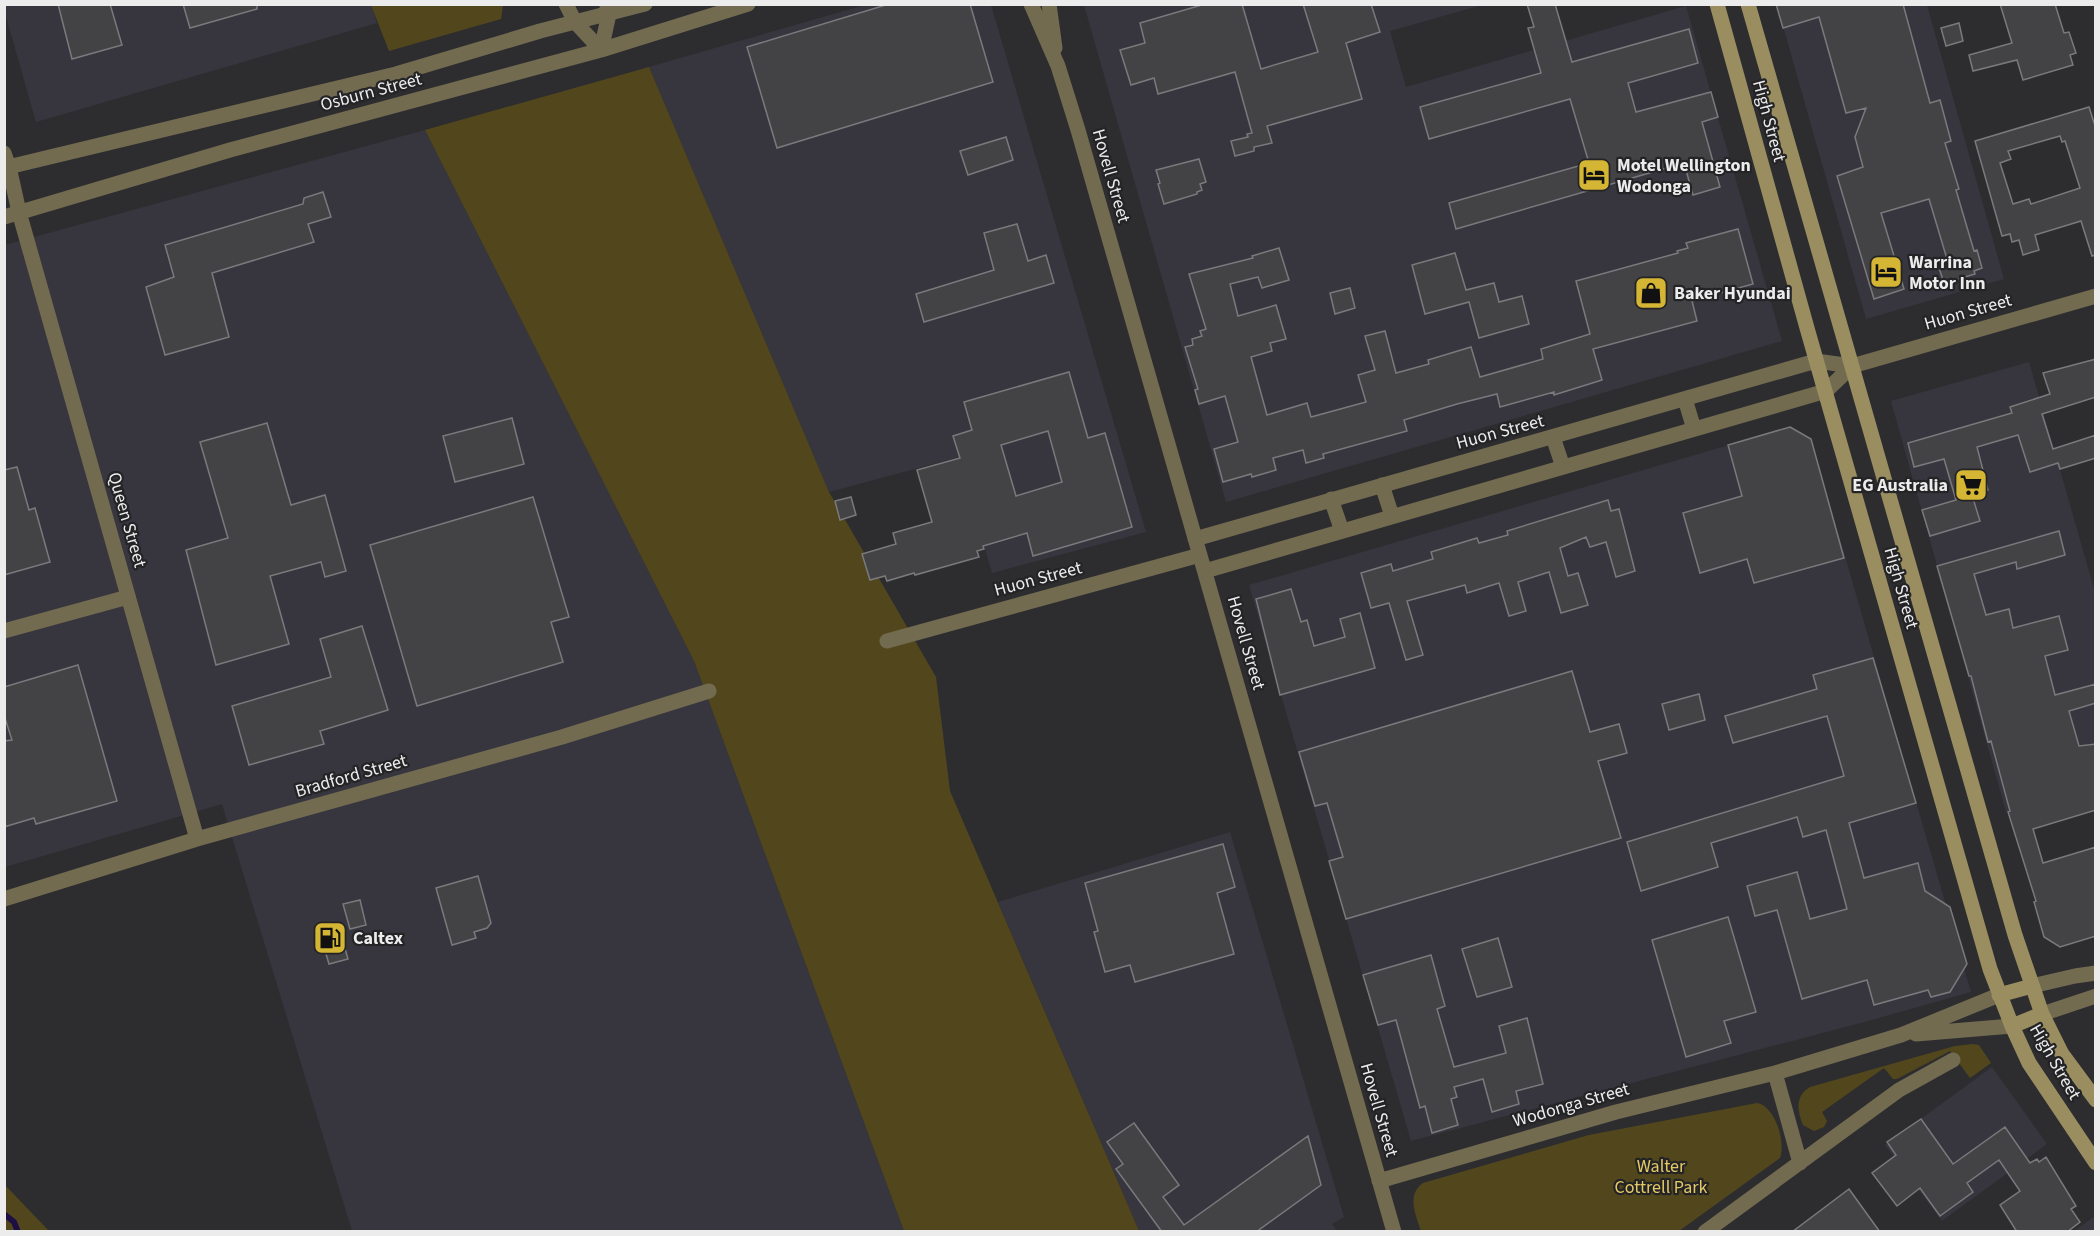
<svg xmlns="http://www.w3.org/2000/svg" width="2100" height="1236" font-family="'Source Sans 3',sans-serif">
  <rect width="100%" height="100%" fill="#2d2d30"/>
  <path fill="#37363f" d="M5 4H371L377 23 36 122 5 13Z
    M865 5H991L1146 532 992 573 959 457 829 492 649 67Z
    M1084 5H1482L1390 31 1406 87 1686 6 1782 341 1226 502Z
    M1777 5H1927L2004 279 1866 319Z
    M425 130 694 661 904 1231H352L222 804 5 867V245Z
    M2029 362 2095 592V793L2064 801 2006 812 1891 401Z
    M1791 427 1811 439 1971 992 1868 1021 1411 1141 1249 585Z
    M1230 832 1344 1217 1332 1224 1337 1231H1139L998 902Z
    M1992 1067 2047 1144 1942 1221 1885 1145Z
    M2095 1216V1231H2074Z"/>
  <path fill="#52471c" d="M371 5V4L503 5 501 19 389 51Z
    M649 67 829 492 936 677 950 791 1139 1231H904L694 661 425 130Z
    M1973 1044 1979 1045 1991 1063 1970 1078 1950 1051 1897 1079H1893L1884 1068 1822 1112 1827 1121 1824 1127 1814 1131 1803 1125C1797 1110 1795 1096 1810 1087L1955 1046Z
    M1757 1103C1775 1106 1786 1142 1780 1158L1679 1231H1421C1416 1215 1406 1195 1423 1183L1589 1135Z
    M5 1185 49 1231H5Z"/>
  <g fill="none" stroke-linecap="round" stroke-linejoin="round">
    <path stroke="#1d0f44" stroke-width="6" d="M4 1214 14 1222 18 1232"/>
  </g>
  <path fill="#434346" stroke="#7a7a7d" stroke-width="1.5" fill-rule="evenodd" d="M58 4H110L122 45 72 59Z
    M183 4H257V9L190 28Z
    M889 4H970L993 82 777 148 747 47Z
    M1205 4H1242L1261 69 1318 52 1303 4H1371L1380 32 1346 43 1362 99 1267 126 1272 143 1254 147V151L1235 156 1231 141 1248 137 1247 134 1252 133 1235 72 1158 94 1154 78 1131 85 1120 50 1145 43 1140 23Z
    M1527 4H1555L1572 62 1689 29 1698 63 1628 83 1636 112 1711 92 1718 117 1702 122 1720 187 1693 195 1684 163 1456 229 1449 203 1589 163 1570 99 1429 139 1420 107 1541 73 1528 28 1534 27Z
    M1776 4H1903L1930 103 1940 100 1951 141 1945 143 1959 189 1956 190 1974 251 1977 250 1982 268 1974 271 1975 274 1944 283 1937 262 1947 259 1929 199 1881 213 1904 289 1874 299 1837 176 1863 167 1855 137 1866 108 1846 113 1819 17 1783 28Z
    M2000 4H2055L2064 33 2069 32 2076 53 2070 55 2073 65 2023 80 2017 60 1973 71 1969 55 2012 43Z
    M1959 23 1963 41 1946 46 1941 28Z
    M2089 107 2096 129V255L2092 256 2081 221 2035 235 2039 250 2023 255 2019 240 2012 242 2010 234 2002 236 1975 141ZM2060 136 2062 142 2065 141 2080 188 2031 204 2029 199 2013 204 2000 163 2011 159 2008 151Z
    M1006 137 1013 160 968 175 960 151Z
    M1199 159 1206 182 1200 184 1202 190 1197 192V194L1164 204 1158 184 1160 183 1156 170Z
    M323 192 331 217 308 224 314 242 212 273 229 337 165 355 146 287 174 277 165 245 303 204 304 198Z
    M1017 224 1028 261 1046 255 1054 283 924 322 916 294 994 270 984 233Z
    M1738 229 1753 284 1692 301 1697 321 1593 349 1602 380 1554 395V392L1500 407 1497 394 1457 404 1404 420 1407 431 1323 454 1324 458 1306 463 1303 450 1273 458 1276 470 1252 477 1251 474 1223 482 1214 449 1238 442 1225 396 1199 404 1195 390 1198 389 1185 347 1193 345 1192 339 1202 336 1200 331 1206 329 1189 274 1253 258 1252 256 1279 248 1289 280 1262 288 1258 277 1230 284 1238 316 1276 305 1286 339 1270 343 1272 351 1251 357 1267 415 1307 403 1311 417 1366 402 1358 375 1375 370 1365 336 1385 331 1396 373 1429 364 1428 360 1471 347 1480 377 1543 359 1541 349 1590 334 1576 281 1678 253 1677 251 1688 248 1686 243Z
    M1455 253 1466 290 1494 283 1499 302 1522 296 1529 324 1479 338 1469 302 1425 314 1412 265Z
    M1350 288 1355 308 1335 314 1330 293Z
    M2096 359V397L2042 414 2053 449 2096 435V458L2060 469 2058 463 2030 472 2018 435 1977 447 1988 490 1972 495 1980 521 1930 536 1922 510 1956 500 1944 459 1914 467 1908 443 2012 413 2010 407 2050 394 2043 373Z
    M1069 372 1088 438 1105 433 1132 527 1033 556 1027 533 983 546 984 549 977 551 979 557 915 575 914 573 887 581 885 576 870 580 862 554 896 544 893 533 932 522 917 470 960 458 953 436 972 430 964 402ZM1048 431 1062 482 1016 496 1001 445Z
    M512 418 524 464 455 482 443 436Z
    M267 423 291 505 325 495 346 571 325 577 321 562 270 576 289 644 216 665 186 550 228 538 200 442Z
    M1790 427 1811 439 1844 558 1754 583 1747 559 1700 573 1683 513 1742 496 1728 445Z
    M17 467 29 510 35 508 50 562 4 575V470Z
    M533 497 569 617 551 622 563 662 417 706 370 545Z
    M851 497 856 515 840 520 835 501Z
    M1608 500 1611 511 1619 509 1635 571 1616 577 1606 542 1590 547 1586 537 1560 548 1568 576 1578 573 1588 605 1561 613 1549 572 1518 582 1526 611 1509 616 1499 583 1467 593 1465 585 1407 601 1423 655 1406 660 1389 603 1371 608 1361 573 1391 564 1393 571 1433 559 1431 552 1477 538 1479 543 1508 535 1507 531Z
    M2059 531 2065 555 2017 569 2016 562 1974 574 1986 615 2009 609 2013 628 2059 616 2068 650 2045 656 2055 695 2096 684V703L2069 711 2079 746 2096 744V810L2033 829 2043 863 2096 847V936L2060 947 2044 937 2034 902 2036 901 2008 812 2010 811 1991 741 1988 742 1971 676H1969L1937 566Z
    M1291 589 1301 622 1307 620 1314 646 1345 637 1340 619 1360 613 1375 668 1280 695 1256 599Z
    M362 626 388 710 320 731 324 744 249 765 232 706 331 677 320 639Z
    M1873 658 1916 803 1849 823 1864 878 1918 863 1925 891 1950 907 1967 964 1950 992 1931 997 1928 990 1874 1005 1867 980 1802 999 1777 910 1755 916 1747 886 1797 872 1810 919 1847 909 1826 830 1803 837 1797 817 1711 843 1718 867 1641 891 1627 842 1844 776 1827 716 1733 743 1725 716 1817 689 1813 675Z
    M78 665 117 801 36 824 34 818 4 827V741L12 740 4 715V687Z
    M1572 671 1590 732 1619 724 1627 753 1598 761 1621 838 1346 919 1329 861 1343 857 1327 803 1315 806 1299 752Z
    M1699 694 1705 720 1669 730 1662 704Z
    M1223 844 1235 887 1217 893 1234 954 1135 982 1130 965 1105 972 1094 932 1098 931 1085 883Z
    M478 876 491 923 487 928 474 932 476 938 452 945 436 888Z
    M360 900 366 925 350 929 343 904Z
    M1728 917 1756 1012 1724 1021 1731 1043 1686 1057 1652 940Z
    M338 924 348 959 329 964 319 930Z
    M1498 938 1512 987 1477 997 1462 949Z
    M1431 955 1445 1006 1437 1009 1454 1067 1506 1053 1499 1026 1527 1018 1543 1084 1516 1091 1519 1104 1492 1112 1483 1079 1454 1087 1457 1097 1451 1099 1458 1125 1432 1133 1425 1106 1420 1108 1396 1020 1378 1025 1363 975Z
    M1921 1119 1953 1164 2005 1127 2030 1163 2037 1159 2039 1162 2046 1157 2076 1206 2071 1209 2080 1222 2067 1232H2017L2000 1205 2020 1191 1999 1160 1967 1183 1973 1192 1940 1216 1920 1188 1897 1206 1872 1173 1896 1155 1887 1142Z
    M1134 1123 1179 1185 1163 1197 1184 1225 1308 1136 1321 1185 1256 1232H1162L1116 1169 1123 1164 1107 1142Z
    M1849 1189 1880 1232H1792Z"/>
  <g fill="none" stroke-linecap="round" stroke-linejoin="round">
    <path stroke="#736b50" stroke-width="15" d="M1031 4 1058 66 1078 130 1394 1232
      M1049 4 1055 48
      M4 153 9 167
      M19 212 197 839
      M1852 366 2096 296
      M1685 399 1694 429
      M1553 437 1563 467
      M1382 485 1392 516
      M1331 499 1342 531
      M1195 539 1816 361
      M1205 571 1826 391
      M4 631 128 597
      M887 641 1200 555
      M4 899 197 839 562 737 709 691
      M2032 986 2075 976 2096 973
      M2042 1014 2096 996
      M1916 1034 2012 1026
      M1775 1073 1800 1163
      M1379 1181 1616 1112 1775 1073 1901 1035 1999 995
      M1705 1232 1899 1090 1953 1060"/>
    <path stroke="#736b50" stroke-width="15" d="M566 4 575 22 601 50
      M601 50 609 14 607 6
      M9 167 19 212
      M4 168 396 74 540 31 645 4
      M4 217 230 150 601 50 748 4
      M1816 361 1852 366
      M1826 391 1852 366"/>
    <path stroke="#9a8e61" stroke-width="15" d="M1717 4 1807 328 1990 969 2012 1026 2029 1063 2096 1163
      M1748 4 2015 935 2042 1014 2062 1054 2096 1100
      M1999 995 2032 986
      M2012 1026 2042 1014"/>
  </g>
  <defs>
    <g id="hotel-square" transform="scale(1.725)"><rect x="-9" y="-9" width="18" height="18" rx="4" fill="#d5b534" stroke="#242426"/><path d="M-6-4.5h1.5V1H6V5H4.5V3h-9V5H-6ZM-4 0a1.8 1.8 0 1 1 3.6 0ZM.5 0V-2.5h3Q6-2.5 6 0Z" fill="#111"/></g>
    <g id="shop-square" transform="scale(1.725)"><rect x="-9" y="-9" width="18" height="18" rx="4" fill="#d5b534" stroke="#242426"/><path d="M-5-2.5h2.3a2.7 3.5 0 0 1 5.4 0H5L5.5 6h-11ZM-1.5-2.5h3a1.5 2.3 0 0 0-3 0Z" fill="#111"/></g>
    <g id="supermarket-square" transform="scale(1.725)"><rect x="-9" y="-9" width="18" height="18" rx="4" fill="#d5b534" stroke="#242426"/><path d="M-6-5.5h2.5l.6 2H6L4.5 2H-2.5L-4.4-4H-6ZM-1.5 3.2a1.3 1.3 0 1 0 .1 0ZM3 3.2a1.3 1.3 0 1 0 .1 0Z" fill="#111"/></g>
    <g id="fuel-square" transform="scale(1.725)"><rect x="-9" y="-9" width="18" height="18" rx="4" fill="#d5b534" stroke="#242426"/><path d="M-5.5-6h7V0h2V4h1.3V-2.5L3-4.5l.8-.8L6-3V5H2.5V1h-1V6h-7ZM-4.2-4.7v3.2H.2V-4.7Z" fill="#111"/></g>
  </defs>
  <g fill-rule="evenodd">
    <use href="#hotel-square" x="1594" y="175"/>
    <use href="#hotel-square" x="1886" y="272"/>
    <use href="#shop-square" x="1651" y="293"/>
    <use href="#supermarket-square" x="1971" y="485"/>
    <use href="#fuel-square" x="330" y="938"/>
  </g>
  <g text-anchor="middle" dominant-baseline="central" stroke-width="4.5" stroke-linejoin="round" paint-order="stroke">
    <g font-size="18" fill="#ececed" stroke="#242426">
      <text transform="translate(371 92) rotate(-15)">Osburn Street</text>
      <text transform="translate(1769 121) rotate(75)">High Street</text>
      <text transform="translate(1111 176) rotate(74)">Hovell Street</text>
      <text transform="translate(1968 312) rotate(-16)">Huon Street</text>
      <text transform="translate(1500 432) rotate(-15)">Huon Street</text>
      <text transform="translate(127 520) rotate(74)">Queen Street</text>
      <text transform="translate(1038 579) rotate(-15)">Huon Street</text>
      <text transform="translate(1901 588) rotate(74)">High Street</text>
      <text transform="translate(1246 643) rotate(74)">Hovell Street</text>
      <text transform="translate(351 776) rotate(-16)">Bradford Street</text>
      <text transform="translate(2055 1062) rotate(60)">High Street</text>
      <text transform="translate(1571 1105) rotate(-16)">Wodonga Street</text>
      <text transform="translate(1379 1110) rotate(74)">Hovell Street</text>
    </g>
    <g font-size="18" font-weight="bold" fill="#ececed" stroke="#242426" text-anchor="start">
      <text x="1617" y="165">Motel Wellington<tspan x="1617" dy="21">Wodonga</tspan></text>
      <text x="1909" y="262">Warrina<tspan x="1909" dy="21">Motor Inn</tspan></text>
      <text x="1674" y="293">Baker Hyundai</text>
      <text x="1948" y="485" text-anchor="end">EG Australia</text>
      <text x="353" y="938">Caltex</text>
    </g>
    <g font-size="18" fill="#e4c965" stroke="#242426">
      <text x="1661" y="1166">Walter<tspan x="1661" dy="21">Cottrell Park</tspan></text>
    </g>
  </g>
  <rect width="2100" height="1236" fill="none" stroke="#ececed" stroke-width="12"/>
</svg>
